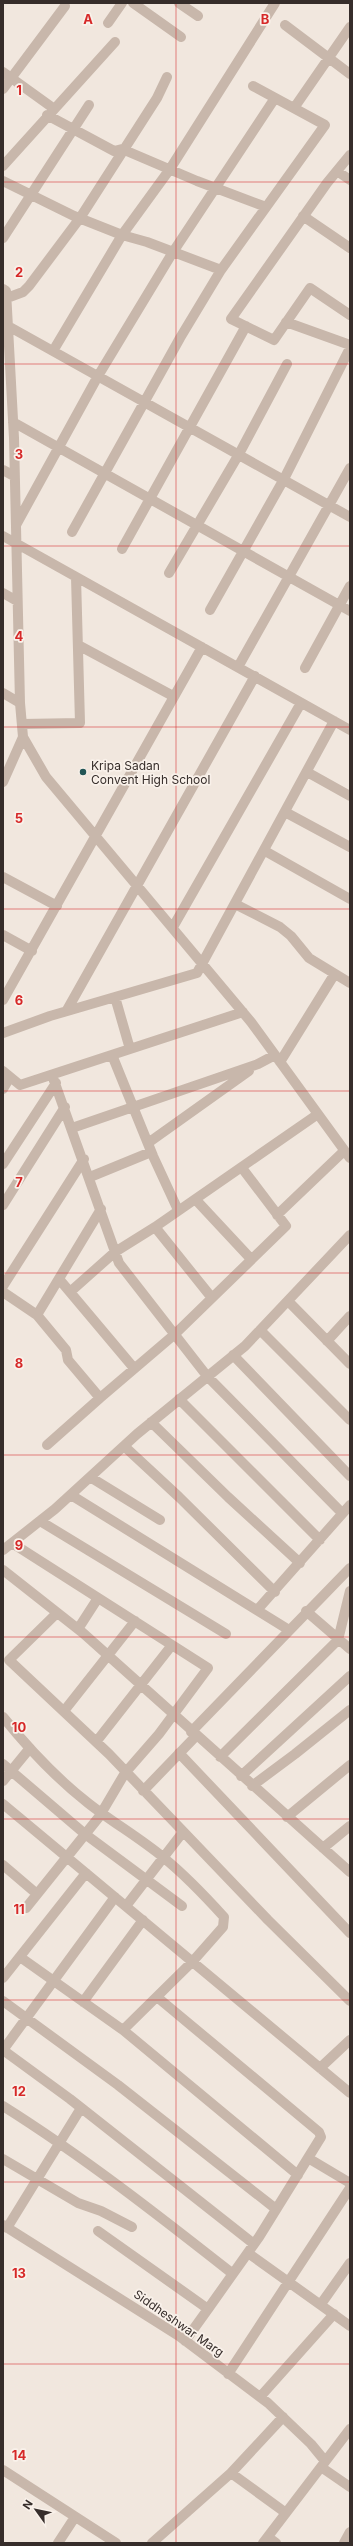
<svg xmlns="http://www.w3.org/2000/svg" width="353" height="2546" font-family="Inter,sans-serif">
  <rect width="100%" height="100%" fill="#f1e7de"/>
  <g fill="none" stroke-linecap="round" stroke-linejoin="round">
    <path stroke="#c8b7ab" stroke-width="10" d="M133 3 181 37
      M179 3 198 16
      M108 23 122 3
      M285 25 350 74
      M3 72 53 108
      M3 89 65 6
      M294 108 350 27
      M47 115 114 151 122 149 197 181 266 207
      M350 155 327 183 231 319 274 340 310 288 350 315
      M3 166 115 42
      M337 171 350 180
      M3 181 74 216 122 235 147 242 221 270
      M303 216 350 248
      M3 238 89 105
      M3 289 6 291 14 438 20 703 23 737 46 777 251 1022 350 1158
      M7 298 23 292 29 286 80 218 157 98 167 77
      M286 322 350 345
      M8 326 350 517
      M53 351 122 235 170 169 275 3
      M13 422 350 611
      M3 470 14 476
      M16 525 98 376 173 252 275 98
      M72 532 180 338 221 270 325 125 253 86
      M3 536 350 730
      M122 549 246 326
      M169 573 239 454 287 364
      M3 593 17 601
      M210 610 284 479 350 348
      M78 645 173 696
      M238 667 350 468
      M305 668 350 586
      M3 693 20 703
      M22 724 80 723 76 577
      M307 772 350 796
      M3 782 23 737
      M285 812 350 847
      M265 851 350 899
      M3 877 57 906
      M235 904 280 927 291 936 309 958 350 983
      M173 927 301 703
      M3 935 32 951
      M115 997 130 1049
      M3 1000 202 647
      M67 1010 255 676
      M3 1033 50 1016 197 973 334 721
      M112 1055 153 1156 178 1210
      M280 1062 334 975
      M3 1071 20 1085 243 1012
      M52 1075 119 1263 207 1376 342 1513
      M3 1089 10 1077
      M72 1128 258 1064 275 1055
      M148 1143 249 1071
      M3 1164 56 1083
      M90 1177 151 1152
      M196 1200 251 1259
      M3 1205 65 1107
      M101 1209 37 1315 66 1350 68 1360 100 1398 175 1334 286 1226 242 1168
      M277 1215 344 1151
      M155 1227 212 1298
      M59 1279 133 1367
      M3 1286 84 1159
      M3 1292 37 1315
      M70 1292 115 1252 155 1227 318 1114
      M288 1301 350 1364
      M260 1330 350 1420
      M327 1341 350 1316
      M233 1355 350 1476
      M179 1399 320 1540
      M151 1422 228 1497 300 1563
      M47 1445 100 1398
      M124 1446 179 1497 275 1592
      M90 1477 160 1520
      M71 1495 289 1630
      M40 1521 226 1634
      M12 1543 208 1668 159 1734 125 1773 99 1817 26 1908
      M3 1550 55 1509 137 1434 245 1346 350 1235
      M3 1570 83 1633 350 1872
      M258 1609 350 1505
      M306 1611 350 1649
      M57 1613 9 1660 109 1754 268 1920 350 2001
      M78 1629 98 1598
      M64 1711 135 1621
      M3 1717C28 1748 56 1778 88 1803 112 1822 140 1838 164 1858 186 1876 205 1896 224 1917L223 1927 193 1961 123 2030
      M191 1732 350 1568
      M96 1742 172 1645
      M179 1753 350 1933
      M220 1757 338 1640 350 1591
      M3 1764 85 1834 182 1906
      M241 1776 350 1676
      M3 1781 30 1748
      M252 1786 295 1754 350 1710
      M143 1791 196 1736
      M3 1804 350 2093
      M287 1817 350 1765
      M323 1848 350 1826
      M3 1865 37 1894
      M126 1906 183 1832
      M20 1957 123 2030 298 2175
      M3 1978 86 1873
      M3 2001 118 2085 276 2209
      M83 2002 143 1920
      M3 2050 70 2099 254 2244
      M3 2050 115 1897
      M320 2068 350 2040
      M3 2106C84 2157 158 2215 233 2274
      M308 2158 350 2183
      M3 2159 78 2203 101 2211 132 2227
      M3 2225 179 2336 268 2403 311 2444 325 2461
      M7 2228 81 2108
      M98 2231 208 2309 259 2237 321 2137 319 2132 157 1997
      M248 2253 350 2326
      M321 2304 350 2263
      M185 2341 208 2309
      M228 2374 350 2188
      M260 2397 334 2314
      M321 2467 350 2487
      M3 2470 116 2543
      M231 2473 283 2417
      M268 2537 276 2543
      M58 2543 75 2517
      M152 2543 231 2473 286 2513
      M263 2543 350 2429
      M344 2543 350 2532"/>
  </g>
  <path fill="none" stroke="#d62828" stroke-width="1" stroke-opacity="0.55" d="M176 3V2543M3 182H350M3 364H350M3 546H350M3 727H350M3 909H350M3 1091H350M3 1273H350M3 1455H350M3 1637H350M3 1819H350M3 2000H350M3 2182H350M3 2364H350"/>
  <circle fill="#255" stroke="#f9f1ea" stroke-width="1.5" cx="83" cy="772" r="4"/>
  <g text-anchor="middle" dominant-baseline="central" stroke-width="3.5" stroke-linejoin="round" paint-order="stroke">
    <g font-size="12" fill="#362d2a" stroke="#f9f1ea" text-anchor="start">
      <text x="91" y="765">Kripa Sadan<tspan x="91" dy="14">Convent High School</tspan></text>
    </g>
    <g font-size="12" fill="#362d2a" stroke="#f9f1ea">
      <text transform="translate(179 2323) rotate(35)">Siddheshwar Marg</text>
    </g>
  </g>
  <g font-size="13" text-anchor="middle" font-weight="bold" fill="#d62828" stroke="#f9f1ea" stroke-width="3.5" stroke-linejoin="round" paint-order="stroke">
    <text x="88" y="24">A</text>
    <text x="265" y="24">B</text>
    <text x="19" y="95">1</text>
    <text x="19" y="277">2</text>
    <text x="19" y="459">3</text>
    <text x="19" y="641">4</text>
    <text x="19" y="823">5</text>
    <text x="19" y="1005">6</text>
    <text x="19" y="1187">7</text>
    <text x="19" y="1368">8</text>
    <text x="19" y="1550">9</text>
    <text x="19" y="1732">10</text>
    <text x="19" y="1914">11</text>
    <text x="19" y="2096">12</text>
    <text x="19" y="2278">13</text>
    <text x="19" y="2460">14</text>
  </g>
  <rect width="353" height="2546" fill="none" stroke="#362d2a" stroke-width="8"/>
  <g transform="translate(36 2510) rotate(303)" stroke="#f9f1ea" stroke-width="3" paint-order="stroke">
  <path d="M0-3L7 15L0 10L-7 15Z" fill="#362d2a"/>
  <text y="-6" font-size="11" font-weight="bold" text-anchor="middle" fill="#362d2a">N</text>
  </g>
</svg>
